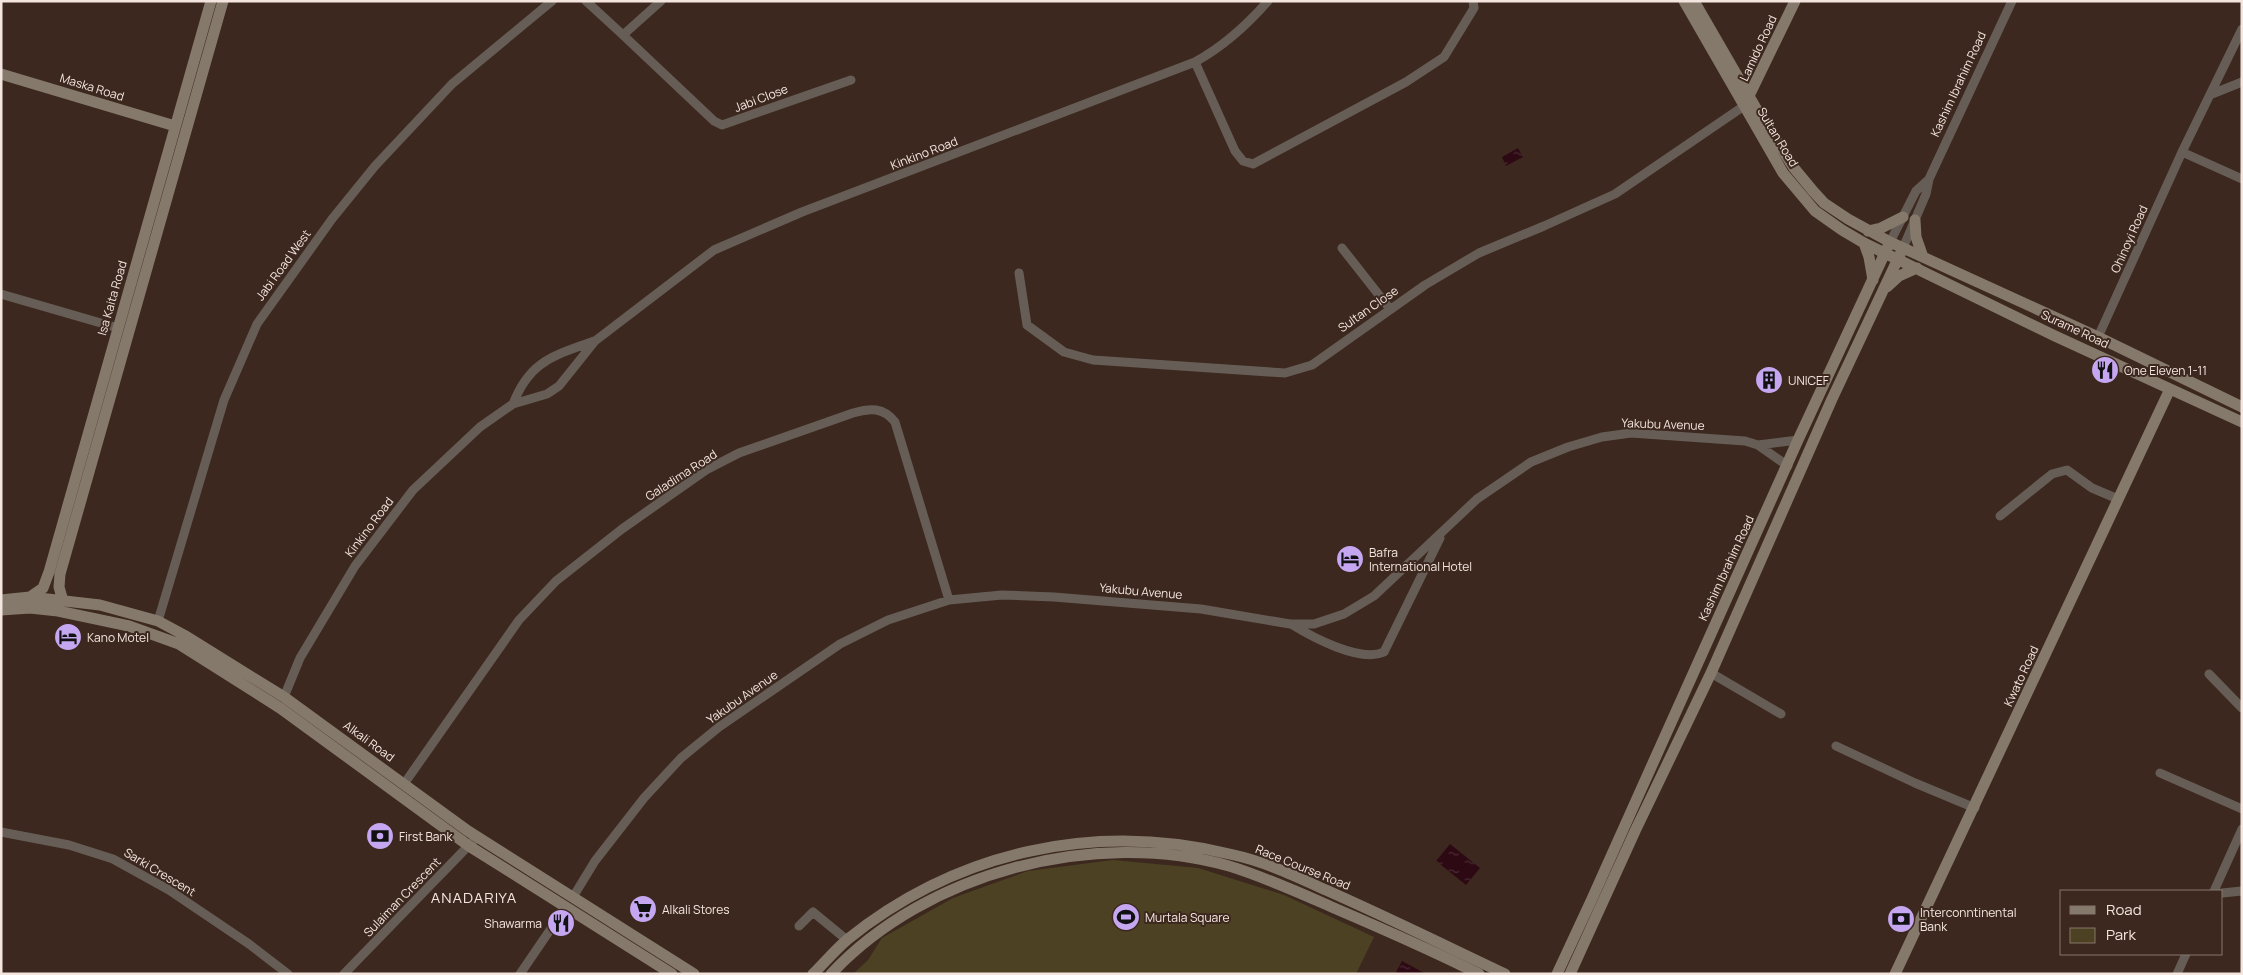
<svg xmlns="http://www.w3.org/2000/svg" width="2243" height="975" font-family="Manrope,sans-serif">
  <defs>
    <pattern id="water-ripples" width="26" height="14" patternUnits="userSpaceOnUse" patternTransform="scale(1.25)"><rect width="26" height="14" fill="#2d0914"/><path d="M2 4q2-2 4 0t4 0M15 11q2-2 4 0t4 0" fill="none" stroke="#4c2d36"/></pattern>
  </defs>
  <rect width="100%" height="100%" fill="#3c281e"/>
  <path fill="#4c4223" d="M1113 860 1198 868 1284 895 1374 937 1356 974H853L868 960 882 938 953 898 1028 871Z"/>
  <path fill="url(#water-ripples)" d="M1518 148 1523 157 1506 166 1502 157Z
    M1450 844 1480 868 1466 885 1436 861Z
    M1402 961 1426 974H1395Z"/>
  <g fill="none" stroke-linecap="round" stroke-linejoin="round">
    <path stroke="#665e56" stroke-width="9" d="M586 1 623 35 661 1
      M623 35 714 121 722 125 851 80
      M1195 62 1235 151 1243 161 1253 164 1406 82 1444 57 1474 8 1473 1
      M2212 94 2242 82
      M2182 152 2242 179
      M1890 242 1916 191 1929 179
      M1342 248 1390 309
      M1903 248 1926 194 1929 179 2012 1
      M1019 273 1027 325 1064 352 1093 360 1285 373 1312 365 1425 285 1479 253 1544 226 1615 194 1744 106
      M1 294 118 328
      M2098 337 2182 152 2242 29
      M513 404C530 360 554 356 594 341
      M1758 445 1798 440
      M2000 516 2052 474 2067 470 2092 488 2118 499
      M158 621 224 400 257 324 332 219 375 166 452 84 552 1
      M1291 624C1312 637 1360 663 1384 652L1440 538
      M1711 673 1781 714
      M2209 674 2242 708
      M284 697 300 658 355 566 413 490 480 427 513 404 547 394 559 386 595 341 714 250 802 212 1195 62C1224 46 1247 25 1268 1
      M1836 746 1915 783 1975 808
      M2160 773 2242 809
      M404 784 519 620 556 581 622 529 706 470 739 453 853 413C871 408 883 407 895 422L949 600
      M1 832 69 845 113 859 169 890 249 944 288 974
      M2214 891 2242 829
      M2222 893 2242 891
      M573 897 595 861 644 798 681 758 719 727 840 644 888 620 949 600 1002 595 1054 597 1201 609 1290 624H1314L1344 614 1374 596 1477 499 1531 462 1568 447 1602 437 1631 433 1745 441 1758 445 1788 466
      M799 926 813 912 847 940
      M344 974 477 837
      M520 974 565 908
      M2177 974 2186 954"/>
    <path stroke="#85796c" stroke-width="11" d="M1684 1 1783 173 1815 211 1842 230 1864 243 2055 336 2242 422
      M1694 1 1757 110 1794 168 1813 191 1824 203 1848 219 1890 242 2098 337 2242 407
      M1 74 175 126
      M1746 102 1795 1
      M1915 220 1916 237 1923 257
      M1868 231 1881 228 1903 217
      M1864 243 1869 257 1873 280
      M1887 287 1899 276 1917 268
      M30 597 43 588 49 572 211 1
      M1 600 30 597 100 605 158 621 184 635 284 697 468 831 694 974
      M63 601 59 587 60 574 223 1
      M1 610 30 608 58 611 129 626 179 644 280 708 469 846 672 974
      M813 974C825 962 836 949 848 939 959 850 1097 821 1234 855 1266 862 1297 877 1326 890 1387 917 1446 946 1505 974
      M831 974C926 872 1095 828 1229 866 1265 877 1300 893 1334 908 1383 929 1431 950 1479 974
      M1557 974 1591 901 1798 440 1890 242
      M1570 974 1636 829 1711 673 1832 399 1903 248
      M1895 974 2170 389"/>
  </g>
  <defs>
    <g id="restaurant-disc" transform="scale(1.4375)"><circle r="9.5" fill="#c5a7f1" stroke="#3c281e"/><path d="M-5-6h1v4h1v-4h1v4h1v-4h1v5L-1.5 .5V6h-2V.5L-5-1ZM5-6V6H3V1.5H1.5Q1.5-4 5-6Z" fill="#111"/></g>
    <g id="building-disc" transform="scale(1.4375)"><circle r="9.5" fill="#c5a7f1" stroke="#3c281e"/><path d="M-4-6H4V6H1V3H-1V6H-4ZM-2.5-4.3h1.7v1.8h-1.7ZM.8-4.3h1.7v1.8H.8ZM-2.5-1h1.7V.8h-1.7ZM.8-1h1.7V.8H.8Z" fill="#111"/></g>
    <g id="hotel-disc" transform="scale(1.4375)"><circle r="9.5" fill="#c5a7f1" stroke="#3c281e"/><path d="M-6-4.5h1.5V1H6V5H4.5V3h-9V5H-6ZM-4 0a1.8 1.8 0 1 1 3.6 0ZM.5 0V-2.5h3Q6-2.5 6 0Z" fill="#111"/></g>
    <g id="bank-disc" transform="scale(1.4375)"><circle r="9.5" fill="#c5a7f1" stroke="#3c281e"/><path d="M-6-4H6V4H-6ZM0-2.3a2.3 2.3 0 1 0 0 4.6a2.3 2.3 0 1 0 0-4.6Z" fill="#111"/></g>
    <g id="supermarket-disc" transform="scale(1.4375)"><circle r="9.5" fill="#c5a7f1" stroke="#3c281e"/><path d="M-6-5.5h2.5l.6 2H6L4.5 2H-2.5L-4.4-4H-6ZM-1.5 3.2a1.3 1.3 0 1 0 .1 0ZM3 3.2a1.3 1.3 0 1 0 .1 0Z" fill="#111"/></g>
    <g id="stadium-disc" transform="scale(1.4375)"><circle r="9.5" fill="#c5a7f1" stroke="#3c281e"/><path d="M0-5a6.5 5 0 1 0 0 10a6.5 5 0 1 0 0-10ZM-3.5-1.8h7v3.6h-7Z" fill="#111"/></g>
  </defs>
  <g fill-rule="evenodd">
    <use href="#restaurant-disc" x="2105" y="370"/>
    <use href="#building-disc" x="1769" y="380"/>
    <use href="#hotel-disc" x="1350" y="559"/>
    <use href="#hotel-disc" x="68" y="637"/>
    <use href="#bank-disc" x="380" y="836"/>
    <use href="#supermarket-disc" x="643" y="909"/>
    <use href="#stadium-disc" x="1126" y="917"/>
    <use href="#bank-disc" x="1901" y="919"/>
    <use href="#restaurant-disc" x="561" y="923"/>
  </g>
  <g text-anchor="middle" dominant-baseline="central" stroke-width="4" stroke-linejoin="round" paint-order="stroke">
    <g font-size="12" fill="#f4e6df" stroke="#3c281e">
      <text transform="translate(1758 48) rotate(-65)">Lamido Road</text>
      <text transform="translate(1958 84) rotate(-65)">Kashim Ibrahim Road</text>
      <text transform="translate(92 87) rotate(17)">Maska Road</text>
      <text transform="translate(761 98) rotate(-21)">Jabi Close</text>
      <text transform="translate(1778 137) rotate(59)">Sultan Road</text>
      <text transform="translate(924 153) rotate(-21)">Kinkino Road</text>
      <text transform="translate(2129 239) rotate(-66)">Ohinoyi Road</text>
      <text transform="translate(283 265) rotate(-54)">Jabi Road West</text>
      <text transform="translate(112 298) rotate(-74)">Isa Kaita Road</text>
      <text transform="translate(1368 309) rotate(-35)">Sultan Close</text>
      <text transform="translate(2075 329) rotate(25)">Surame Road</text>
      <text transform="translate(1663 424) rotate(2)">Yakubu Avenue</text>
      <text transform="translate(681 475) rotate(-33)">Galadima Road</text>
      <text transform="translate(369 527) rotate(-53)">Kinkino Road</text>
      <text transform="translate(1726 568) rotate(-65)">Kashim Ibrahim Road</text>
      <text transform="translate(1141 591) rotate(5)">Yakubu Avenue</text>
      <text transform="translate(2021 676) rotate(-65)">Kwato Road</text>
      <text transform="translate(742 697) rotate(-35)">Yakubu Avenue</text>
      <text transform="translate(369 741) rotate(36)">Alkali Road</text>
      <text transform="translate(1303 867) rotate(22)">Race Course Road</text>
      <text transform="translate(160 872) rotate(31)">Sarki Crescent</text>
      <text transform="translate(402 897) rotate(-46)">Sulaiman Crescent</text>
    </g>
    <g font-size="12" fill="#f4e6df" stroke="#3c281e" text-anchor="start">
      <text x="2124" y="370">One Eleven 1-11</text>
      <text x="1788" y="380">UNICEF</text>
      <text x="1369" y="552">Bafra<tspan x="1369" dy="14">International Hotel</tspan></text>
      <text x="87" y="637">Kano Motel</text>
      <text x="399" y="836">First Bank</text>
      <text x="662" y="909">Alkali Stores</text>
      <text x="1920" y="912">Interconntinental<tspan x="1920" dy="14">Bank</tspan></text>
      <text x="1145" y="917">Murtala Square</text>
      <text x="542" y="923" text-anchor="end">Shawarma</text>
    </g>
    <g font-size="15" letter-spacing="1" fill="#f4e6df" stroke="#3c281e">
      <text x="474" y="897">ANADARIYA</text>
    </g>
  </g>
  <rect width="2243" height="975" fill="none" stroke="#f4e6df" stroke-width="5"/>
  <rect x="2060" y="890" width="162" height="65" fill="#3c281e" stroke="#86746b"/>
  <rect x="2070" y="906" width="25" height="8" fill="#85796c" stroke="#86746b"/>
  <text x="2106" y="915" font-size="15" fill="#f4e6df">Road</text>
  <rect x="2070" y="928" width="25" height="15" fill="#4c4223" stroke="#86746b"/>
  <text x="2106" y="940" font-size="15" fill="#f4e6df">Park</text>
</svg>
